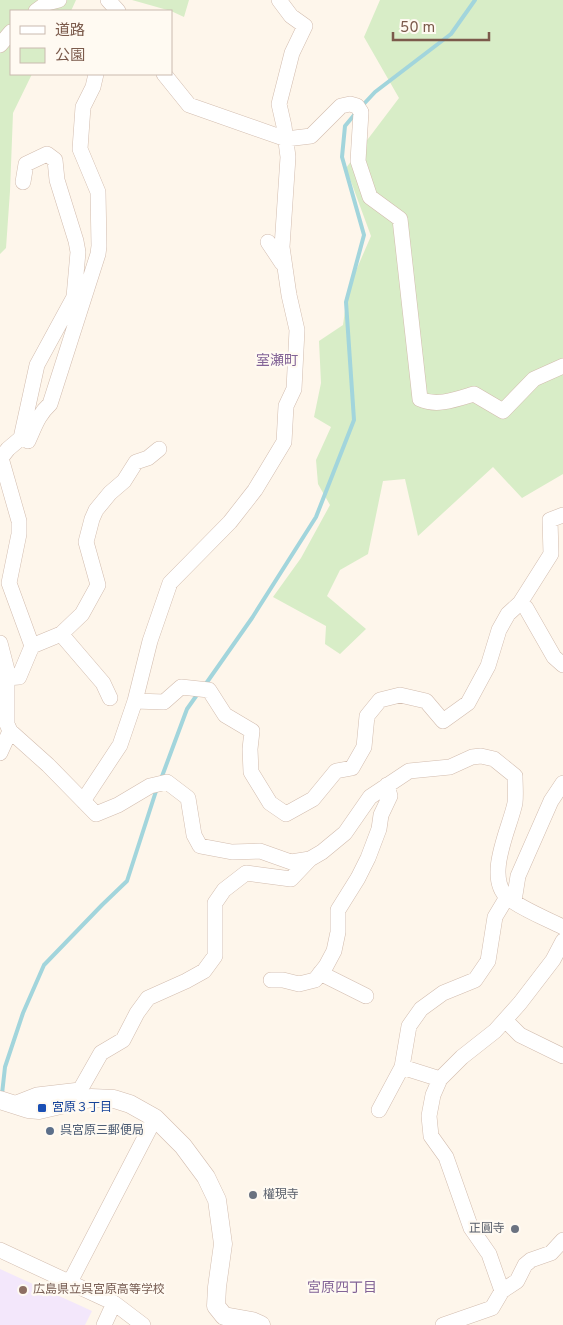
<svg xmlns="http://www.w3.org/2000/svg" width="563" height="1325" font-family="Overpass,'Noto Sans JP',sans-serif">
  <rect width="100%" height="100%" fill="#fef6eb"/>
  <path fill="#f3e7fb" d="M0 1269 92 1311 85 1325H0Z"/>
  <path fill="#d8edc7" d="M0 0H76L71 11H11V74H32L13 113 10 191 6 248 0 254Z
    M132 0H189L184 17 171 11Z
    M380 0H563V474L522 498 493 467 418 536 405 479 383 481 368 554 340 570 327 596 366 629 340 654 325 644 326 626 273 597 301 558 330 505 318 484 316 460 331 427 314 417 321 383 319 341 343 325 348 289 371 236 346 168 399 98 364 37Z"/>
  <g fill="none" stroke-linecap="round" stroke-linejoin="round">
    <path stroke="#a2d5dc" stroke-width="4" d="M361 107 375 92 451 34 475 0
      M205 685 252 618 316 517 354 420 346 302 364 235 342 157 345 126 355 114
      M161 779 187 709 199 692
      M2 1094 5 1067 23 1013 44 965 102 905 127 881 157 788"/>
    <g stroke="#d2bcae" stroke-width="16">
      <path id="minor" d="M108 0 118 11
        M36 11 47 3 59 0
        M0 45 11 32
        M164 74 189 105 286 139 311 136 341 106 350 104 357 106 361 112 358 161 370 197 400 219 420 399C437 407 457 399 474 394L503 411 534 379 563 366
        M268 242 282 263
        M28 441C35 426 38 415 50 404L98 254 99 246 98 192 80 149 83 107 93 87 96 74
        M520 603 526 608 554 657 563 665
        M61 634 103 683 110 698
        M0 643 7 670V724L10 731 48 765 96 814 118 805 150 786 167 782 188 798 194 835 200 846 232 852 260 851 291 862 310 859
        M32 646 61 634 82 614 98 585 86 542 92 519 96 510 110 493 124 481 136 462 148 458 159 449
        M7 678 19 677 32 646 9 583 19 534V521L1 458 8 449 21 438 37 365 74 297 78 252 76 241 57 180 55 160 47 154 26 164 23 182
        M135 701 164 702 181 687 209 690 225 715 252 731 250 749 251 772 270 803 286 814 313 799 336 771 352 768 364 747 367 716 380 700 400 695 426 701 443 721 468 703 488 666 499 630 508 614 520 603 551 554 550 520 563 515
        M0 753 10 731
        M83 801 120 745 135 701 150 641 170 583 230 522 255 490 284 442 286 406 294 389 297 330 289 295 282 247 288 157 284 126 279 104 292 53 305 26 291 16 279 0
        M514 901 518 876 551 801 563 783
        M320 973 366 996
        M271 980H283L299 984 315 980 326 966 334 951 338 932V910L358 878 368 858 379 829 381 815 390 796 387 785
        M505 1020 520 1035 563 1056
        M402 1067 440 1079
        M14 1104 37 1095 80 1090 101 1053 123 1040 137 1013 148 998 186 981 204 971 215 956V903L224 890 246 873 291 879 310 859 322 852 345 833 370 797 409 771 450 767 472 757 481 756 494 759 515 776C515 784 516 794 515 803 510 828 484 877 508 898 524 910 545 918 563 927
        M379 1110 402 1067 409 1026 421 1009 443 993 475 980 488 961 495 917 507 897
        M0 1250 114 1303 143 1325
        M70 1282 155 1118
        M502 1291 489 1254 471 1228 446 1157 431 1136 429 1116 433 1095 440 1079 462 1057 495 1031 520 1003 553 960 563 941
        M104 1325 114 1303
        M443 1325 492 1308 502 1291 517 1281 525 1265 531 1260 551 1253 563 1240"/>
    </g>
    <g stroke="#d2bcae" stroke-width="19">
      <path id="tertiary" d="M0 1100 28 1109 39 1110 91 1098 114 1099 130 1104 155 1118 183 1146 206 1177 217 1200 223 1244 217 1287 216 1306 224 1316 252 1321 261 1325"/>
    </g>
    <use href="#minor" stroke="#fff" stroke-width="15"/>
    <use href="#tertiary" stroke="#fff" stroke-width="18"/>
  </g>
  <rect fill="#1a4fb4" stroke="#fffaf2" stroke-width="2" x="37" y="1103" width="10" height="10" rx="2.5"/>
  <circle fill="#5c6f8a" stroke="#fffaf2" stroke-width="2" cx="50" cy="1131" r="5"/>
  <g fill="#6b7280" stroke="#fffaf2" stroke-width="2">
    <circle cx="253" cy="1195" r="5"/>
    <circle cx="515" cy="1229" r="5"/>
  </g>
  <circle fill="#8d6e63" stroke="#fffaf2" stroke-width="2" cx="23" cy="1290" r="5"/>
  <g text-anchor="middle" dominant-baseline="central" stroke-width="4.5" stroke-linejoin="round" paint-order="stroke">
    <g font-size="12" fill="#164399" stroke="#fffaf2" text-anchor="start">
      <text x="52" y="1108">宮原３丁目</text>
    </g>
    <g font-size="12" fill="#4e5e75" stroke="#fffaf2" text-anchor="start">
      <text x="60" y="1131">呉宮原三郵便局</text>
    </g>
    <g font-size="12" fill="#5b616d" stroke="#fffaf2" text-anchor="start">
      <text x="263" y="1195">權現寺</text>
      <text x="505" y="1229" text-anchor="end">正圓寺</text>
    </g>
    <g font-size="12" fill="#785e54" stroke="#fffaf2" text-anchor="start">
      <text x="33" y="1290">広島県立呉宮原高等学校</text>
    </g>
    <g font-size="14" fill="#836497" stroke="#fffaf2">
      <text x="277" y="361">室瀬町</text>
      <text x="342" y="1288">宮原四丁目</text>
    </g>
  </g>
  <rect x="10" y="10" width="162" height="65" fill="#fffaf2" stroke="#cabaaf"/>
  <rect x="20" y="26" width="25" height="8" fill="#ffffff" stroke="#cabaaf"/>
  <text x="55" y="35" font-size="15" fill="#7b5a4b">道路</text>
  <rect x="20" y="48" width="25" height="15" fill="#d8edc7" stroke="#cabaaf"/>
  <text x="55" y="60" font-size="15" fill="#7b5a4b">公園</text>
  <path d="M393 32v8h96v-8" fill="none" stroke="#7b5a4b" stroke-width="2.5"/>
  <text x="400" y="32" font-size="15" fill="#7b5a4b" stroke="#fffaf2" stroke-width="4" paint-order="stroke">50 m</text>
</svg>
